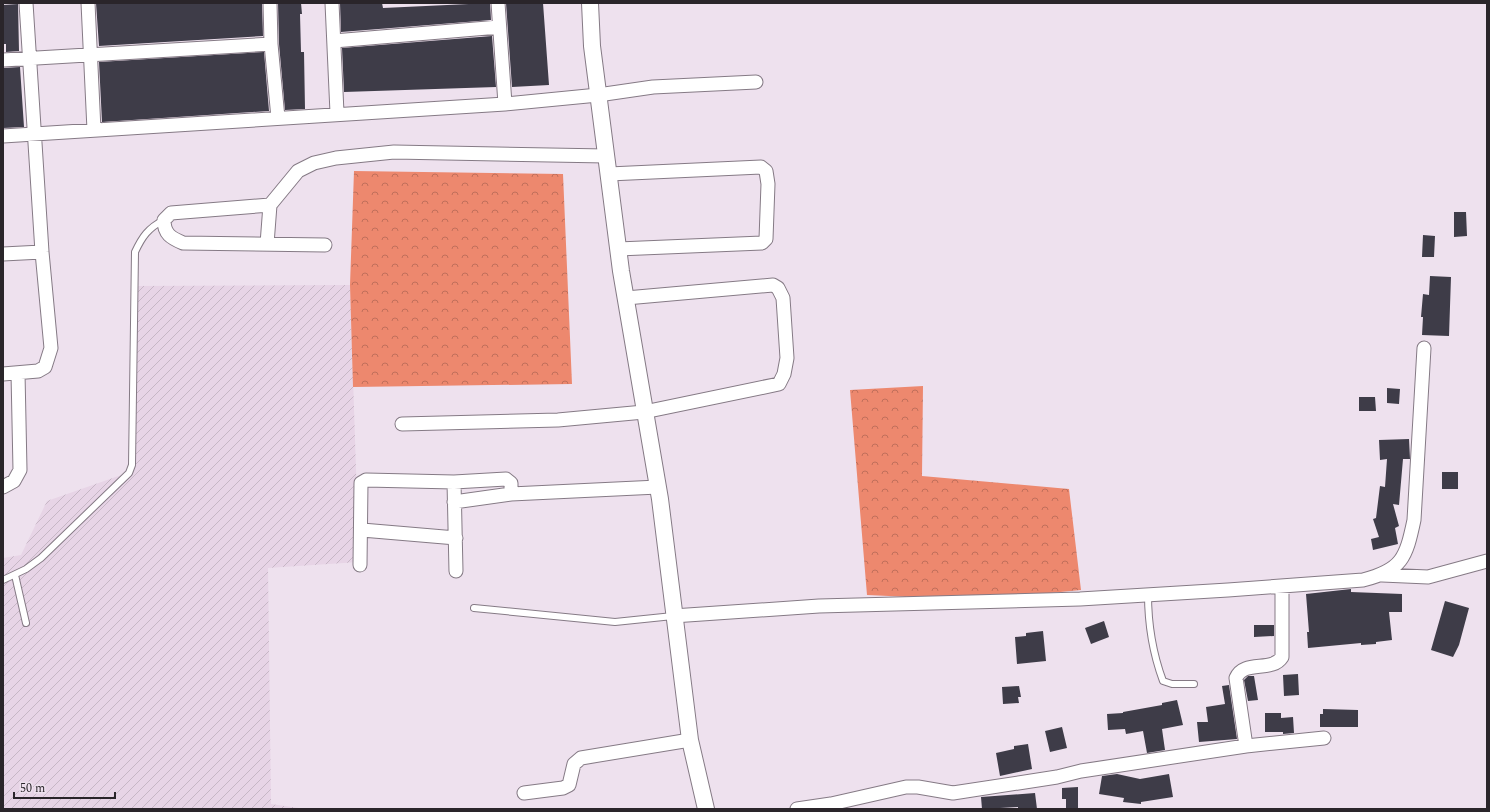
<svg xmlns="http://www.w3.org/2000/svg" width="1490" height="812" font-family="Spectral,serif">
  <defs>
    <pattern id="industrial-furrows" width="10" height="10" patternUnits="userSpaceOnUse"><rect width="10" height="10" fill="#e7d4e6"/><path d="M-1 1l2-2M0 10L10 0M9 11l2-2" fill="none" stroke="#c6b6c5"/></pattern>
    <pattern id="forest-crowns" width="20" height="18" patternUnits="userSpaceOnUse"><rect width="20" height="18" fill="#ed886e"/><path d="M2 6a3 3 0 1 1 6 0M12 15a3 3 0 1 1 6 0" fill="none" stroke="#c06f5b"/></pattern>
  </defs>
  <rect width="100%" height="100%" fill="#eee1ee"/>
  <path fill="url(#industrial-furrows)" d="M350 285 359 562 268 568 271 804 306 809H3V558L21 555 47 501 130 472 131 286Z"/>
  <path fill="url(#forest-crowns)" d="M354 171 563 174 572 384 353 387 350 285Z
    M923 386 922 476 1069 489 1081 590 976 600 867 595 850 390Z"/>
  <path fill="#3e3c48" d="M96 3H262L263 36 99 46Z
    M278 3H301L302 14H300L301 52H304L305 109 285 110 279 44Z
    M340 3H382L383 8 490 3 491 20 341 32Z
    M506 3H543L549 85 512 87Z
    M18 4 19 51 6 52V44H3V5Z
    M492 36 496 87 344 92 342 48Z
    M264 52 269 111 102 122 99 62Z
    M20 67 24 127 3 128V68Z
    M1454 212H1466L1467 236 1454 237Z
    M1423 235 1435 236 1434 257H1422Z
    M1430 276 1451 277 1449 336 1422 335 1423 317H1421L1423 294 1429 295Z
    M1387 388 1400 389 1399 404 1387 403Z
    M1359 397H1375L1376 411H1359Z
    M1409 439 1410 459H1403L1399 505 1393 504 1399 526 1395 528 1398 544 1373 550 1371 539 1379 537 1373 519 1376 518 1380 486 1385 487 1387 459 1380 460 1379 440Z
    M1442 472H1458V489H1442Z
    M1351 589V592L1402 594V612H1389L1392 640 1376 642V644L1361 645V643L1308 648 1307 632H1309L1306 594Z
    M1445 601 1469 608 1459 645 1453 657 1431 650Z
    M1104 621 1109 637 1091 644 1085 628Z
    M1254 625H1274V636L1254 637Z
    M1043 631 1046 661 1017 664 1015 637 1026 636V633Z
    M1298 674 1299 695 1284 696 1283 675Z
    M1248 676H1254L1258 700 1248 701 1244 680Z
    M1229 685 1237 739 1199 742 1197 722H1208L1206 707 1225 704 1222 686Z
    M1019 686 1021 697H1018L1019 703 1003 704 1002 687Z
    M1177 700 1183 725 1162 729 1165 750 1147 753 1143 731 1126 734 1125 729 1108 730 1107 714 1123 713V712L1162 705V703Z
    M1323 709 1358 710V727H1320V714H1323Z
    M1265 713H1281V718L1293 717 1294 733 1283 734V732H1265Z
    M1062 727 1067 748 1050 752 1045 731Z
    M1028 744 1032 769 1000 776 996 753 1014 749V746Z
    M1117 774 1140 779 1169 774 1173 797 1141 802V804L1123 802 1124 798 1099 794 1102 776Z
    M1078 787V809H1066V799H1062V788Z
    M1035 793 1037 809H1018V807L982 809 981 797Z"/>
  <g fill="none" stroke-linecap="round" stroke-linejoin="round">
    <g stroke="#857a85" stroke-width="8">
      <path id="service" d="M15 575 26 623
        M3 580 26 569 41 558 129 473 132 465 135 252C142 237 148 228 164 220
        M1148 594C1148 623 1153 654 1163 681L1172 684H1194
        M474 608 615 622 673 616"/>
    </g>
    <g stroke="#857a85" stroke-width="15">
      <path id="minor" d="M88 3 94 130
        M270 3 271 44
        M332 3 337 113
        M498 3 505 104
        M334 41 499 27
        M3 60 271 44 278 118
        M3 136 505 104 598 95 653 87 756 82
        M609 174 761 167 766 171 768 184 766 239 762 243 618 249
        M267 244 270 205
        M325 245 183 243C171 238 164 234 164 220L171 213 270 205 298 171 314 163 336 158 394 152 606 156
        M3 254 42 252
        M3 374 38 371 45 367 51 348 42 252 26 3
        M402 424 558 420 644 412 779 384 784 374 787 358 783 298 778 288 773 285 626 298
        M454 482 456 571
        M3 487 14 481 20 470 18 373
        M454 502 511 494
        M362 530 456 538
        M360 565 361 483 366 480 454 482 506 479 511 483V494L658 487
        M1382 575 1428 577 1487 561
        M673 616 819 606 1080 599 1228 590 1363 580C1402 570 1406 558 1414 520L1424 348
        M1246 746 1236 678C1244 659 1272 673 1282 657V586
        M524 793 563 788 569 785 574 764 581 758 690 740
        M797 809 831 804 906 787H918L953 793 1057 777 1081 771 1246 746 1324 738"/>
    </g>
    <g stroke="#857a85" stroke-width="18">
      <path id="tertiary" d="M590 3 592 46 621 271 660 499 690 740 706 809"/>
    </g>
    <use href="#service" stroke="#fff" stroke-width="6"/>
    <use href="#minor" stroke="#fff" stroke-width="13"/>
    <use href="#tertiary" stroke="#fff" stroke-width="16"/>
  </g>
  <rect width="1490" height="812" fill="none" stroke="#2a252a" stroke-width="8"/>
  <path d="M14 792v6h101v-6" fill="none" stroke="#2a252a" stroke-width="2"/>
  <text x="20" y="792" font-size="12" fill="#2a252a" stroke="#eee1ee" stroke-width="3" paint-order="stroke">50 m</text>
</svg>
